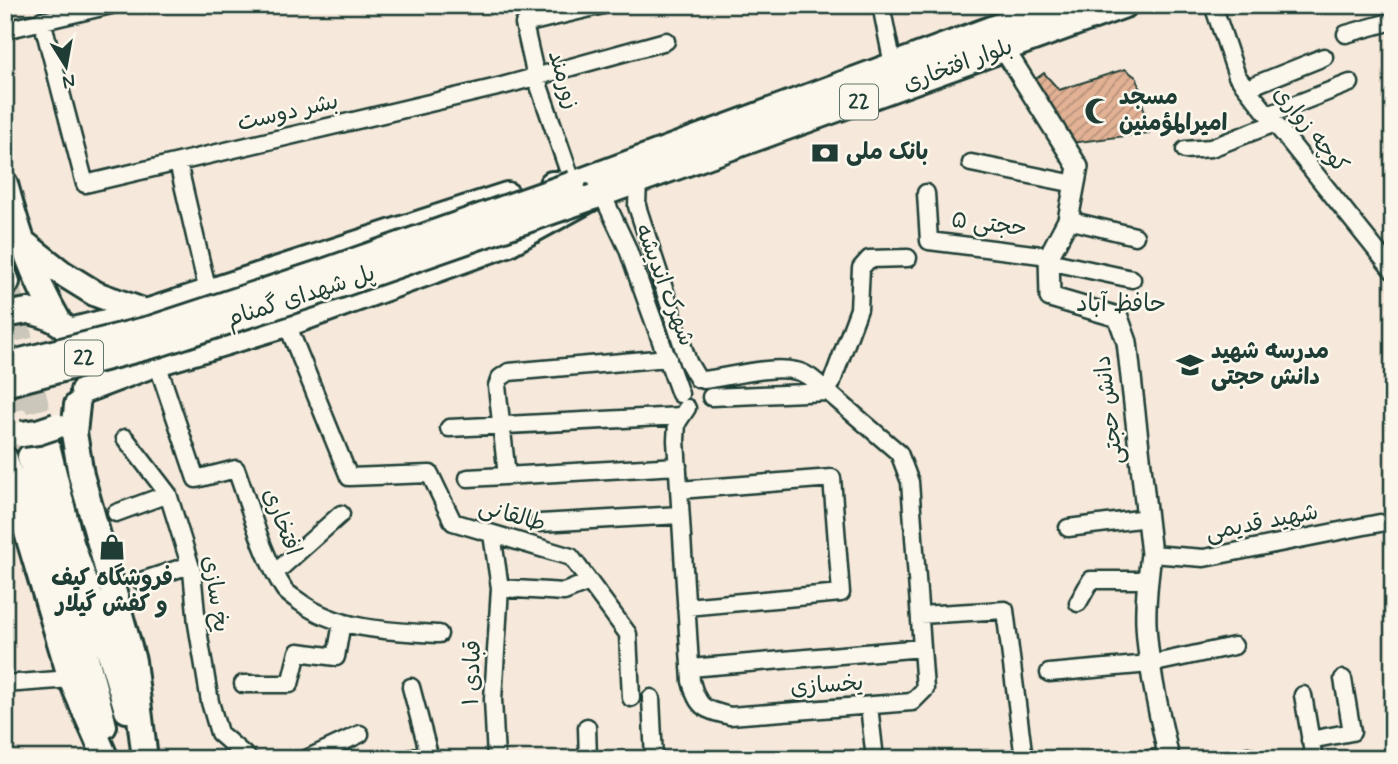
<svg xmlns="http://www.w3.org/2000/svg" width="1398" height="764" font-family="Mynerve,'Playpen Sans Arabic',sans-serif">
  <defs>
    <pattern id="building-hatch" width="6" height="6" patternUnits="userSpaceOnUse" patternTransform="scale(1.75)"><rect width="6" height="6" fill="#e3b295"/><path d="M-1 1l2-2M0 6l6-6M5 7l2-2" fill="none" stroke="#b7927a"/></pattern>
  </defs>
  <rect width="100%" height="100%" fill="#f6e9db"/>
  <filter id="ink" filterUnits="userSpaceOnUse"><feTurbulence type="fractalNoise" baseFrequency=".0143" numOctaves="2"/><feDisplacementMap in="SourceGraphic" scale="14" xChannelSelector="R" yChannelSelector="G"/><feConvolveMatrix kernelMatrix="1 2 1 2 8 2 1 2 1" color-interpolation-filters="sRGB"/></filter>
  <g filter="url(#ink)">
    <path fill="url(#building-hatch)" stroke="#1f3d34" stroke-width="2" d="M1125 69 1137 78 1149 133 1071 143 1033 81 1044 73 1059 90Z"/>
    <g fill="none" stroke-linecap="round" stroke-linejoin="round">
      <path stroke="#cbc7ba" stroke-width="24" stroke-dasharray="24 12" stroke-linecap="butt" d="M7 282 47 448
        M5 352 29 453"/>
      <g stroke="#1f3d34" stroke-width="21">
        <path id="minor" d="M881 5 893 65
          M1213 5 1237 76 1393 271
          M42 20 85 184 502 86 666 41
          M5 30 111 5
          M1346 34 1393 21
          M1247 88 1324 57
          M1268 115 1350 83
          M1185 150 1211 148 1275 123
          M178 163 208 292
          M971 163 1075 184
          M638 181 637 206 688 362 698 379
          M573 184 536 77 524 24 603 5
          M926 193 929 241 1049 256
          M602 194 627 247 680 394
          M1068 220 1135 236
          M1048 261 1132 279
          M287 324 349 477 430 474 453 522 571 557 628 634 631 698
          M157 363 196 479 236 469C250 507 262 555 284 589 287 594 295 598 300 602 340 631 392 631 439 634
          M703 380C729 377 770 365 796 371 808 373 818 384 828 392L711 397
          M687 408 677 423 676 440 691 681C698 708 703 709 730 716L912 702 925 689 910 482 899 453 828 392 859 309 861 268 869 259 908 258
          M449 428 681 416
          M125 438 168 494 192 571 197 624 210 702 219 733 249 759
          M507 476 497 386 500 378 509 372 668 358
          M468 478 678 466
          M679 490 832 478 841 593 686 607
          M116 513 168 494
          M540 523 680 515
          M1068 528 1147 518
          M492 534 500 588 493 699 496 759
          M1151 554 1204 558 1380 523
          M276 572 341 514
          M141 581 190 565
          M500 588 564 592 589 582
          M1078 603 1091 580H1147
          M920 615 1005 610 1024 759
          M690 668 922 648
          M1049 673 1150 664 1234 646
          M5 684 71 679
          M243 684H290L298 652 336 657 342 622
          M1303 695 1314 759
          M651 698 654 759
          M869 706 875 759
          M587 727 588 759
          M1310 740 1352 732 1343 679
          M1248 756V759
          M306 759 360 734
          M410 759 428 751 411 687
          M1151 759 1169 757"/>
      </g>
      <g stroke="#1f3d34" stroke-width="24">
        <path id="tertiary" d="M1004 49 1078 167 1068 220 1049 256 1050 297 1118 317 1127 342 1151 554C1148 577 1145 601 1146 624 1148 669 1160 715 1169 759"/>
      </g>
      <g stroke="#1f3d34" stroke-width="30">
        <path id="trunk" d="M5 184C18 233 33 277 58 320
          M552 184H573L1056 5
          M20 240 62 273 96 294 146 312
          M5 277 7 282
          M27 311C50 315 65 323 78 342
          M70 331 146 312 507 195
          M83 391 157 363 287 324 507 244 593 197 1125 5
          M77 405 74 433 81 475 133 661 145 759
          M48 449 71 543 112 659 127 710
          M30 457C53 548 82 636 104 726
          M5 459 71 679 106 759"/>
      </g>
      <use href="#minor" stroke="#fbf7ec" stroke-width="16"/>
      <use href="#tertiary" stroke="#fbf7ec" stroke-width="19"/>
      <use href="#trunk" stroke="#fbf7ec" stroke-width="24"/>
      <g stroke="#1f3d34" stroke-width="30" stroke-linecap="butt">
        <path id="trunk-bridge" d="M5 315 27 311
          M5 365 153 328 326 271 573 184
          M5 384 158 344 331 288 593 197
          M22 434 38 432 56 426"/>
      </g>
      <use href="#trunk-bridge" stroke="#fbf7ec" stroke-width="24"/>
    </g>
  </g>
  <defs>
    <g id="mosque-bare" transform="scale(2.1)"><path d="M3.5-4.9A6 6 0 1 0 3.5 4.9A5 5 0 1 1 3.5-4.9Z" fill="#1f3d34" stroke="#fbf7ec" stroke-width="2.5" paint-order="stroke"/></g>
    <g id="bank-bare" transform="scale(2.1)"><path d="M-6-4H6V4H-6ZM0-2.3a2.3 2.3 0 1 0 0 4.6a2.3 2.3 0 1 0 0-4.6Z" fill="#1f3d34" stroke="#fbf7ec" stroke-width="2.5" paint-order="stroke"/></g>
    <g id="school-bare" transform="scale(2.1)"><path d="M0-5L7-2L0 1L-7-2ZM-4 1L0 2.5L4 1V4Q0 6-4 4Z" fill="#1f3d34" stroke="#fbf7ec" stroke-width="2.5" paint-order="stroke"/></g>
    <g id="shop-bare" transform="scale(2.1)"><path d="M-5-2.5h2.3a2.7 3.5 0 0 1 5.4 0H5L5.5 6h-11ZM-1.5-2.5h3a1.5 2.3 0 0 0-3 0Z" fill="#1f3d34" stroke="#fbf7ec" stroke-width="2.5" paint-order="stroke"/></g>
  </defs>
  <g fill-rule="evenodd">
    <use href="#mosque-bare" x="1098" y="111"/>
    <use href="#bank-bare" x="825" y="153"/>
    <use href="#school-bare" x="1190" y="365"/>
    <use href="#shop-bare" x="112" y="547"/>
  </g>
  <g text-anchor="middle" dominant-baseline="central" stroke-width="5" stroke-linejoin="round" paint-order="stroke">
    <g fill="#fbf7ec" stroke="#61756b" stroke-width="2">
      <rect x="840" y="84.5" width="38" height="35" rx="5"/>
      <rect x="65" y="340.5" width="38" height="35" rx="5"/>
    </g>
    <g font-size="21" font-weight="bold" fill="#1f3d34">
      <text x="859" y="102">22</text>
      <text x="84" y="358">22</text>
    </g>
    <g font-size="23" fill="#1f3d34" stroke="#fbf7ec">
      <text transform="translate(958 66) rotate(-20)">بلوار افتخاری</text>
      <text transform="translate(563 80) rotate(73)">زورمند</text>
      <text transform="translate(288 113) rotate(-13)">بشر دوست</text>
      <text transform="translate(1310 130) rotate(51)">کوچه زواری</text>
      <text transform="translate(989 225) rotate(7)">حجتی ۵</text>
      <text transform="translate(664 285) rotate(69)">شهرک اندیشه</text>
      <text transform="translate(301 297) rotate(-18)">پل شهدای گمنام</text>
      <text transform="translate(1110 410) rotate(-97)">دانش حجتی</text>
      <text transform="translate(512 516) rotate(16)">طالقانی</text>
      <text transform="translate(281 522) rotate(69)">افتخاری</text>
      <text transform="translate(1262 523) rotate(-11)">شهید قدیمی</text>
      <text transform="translate(215 594) rotate(81)">یخ سازی</text>
      <text transform="translate(473 673) rotate(-88)">قبادی ۱</text>
      <text transform="translate(827 686) rotate(-4)">یخسازی</text>
    </g>
    <g font-size="23" font-weight="bold" fill="#1f3d34" stroke="#fbf7ec" text-anchor="start">
      <text x="1119" y="98">مسجد<tspan x="1119" dy="26">امیرالمؤمنین</tspan></text>
      <text x="846" y="153">بانک ملی</text>
      <text x="1211" y="352">مدرسه شهید<tspan x="1211" dy="26">دانش حجتی</tspan></text>
      <text x="112" y="579" text-anchor="middle">فروشگاه کیف<tspan x="112" dy="26">و کفش گیلار</tspan></text>
    </g>
    <g font-size="24" fill="#1f3d34" stroke="#fbf7ec">
      <text x="1121" y="304">حافظ آباد</text>
    </g>
  </g>
  <rect width="1398" height="764" fill="none" stroke="#fbf7ec" stroke-width="28"/>
  <rect x="14" y="14" width="1370" height="736" fill="none" stroke="#1f3d34" stroke-width="2.5" filter="url(#ink)"/>
  <g transform="translate(66 66) rotate(169)" stroke="#fbf7ec" stroke-width="5" paint-order="stroke">
  <path d="M0-5L12 26L0 18L-12 26Z" fill="#1f3d34"/>
  <text y="-10" font-size="19" font-weight="bold" text-anchor="middle" fill="#1f3d34">N</text>
  </g>
</svg>
